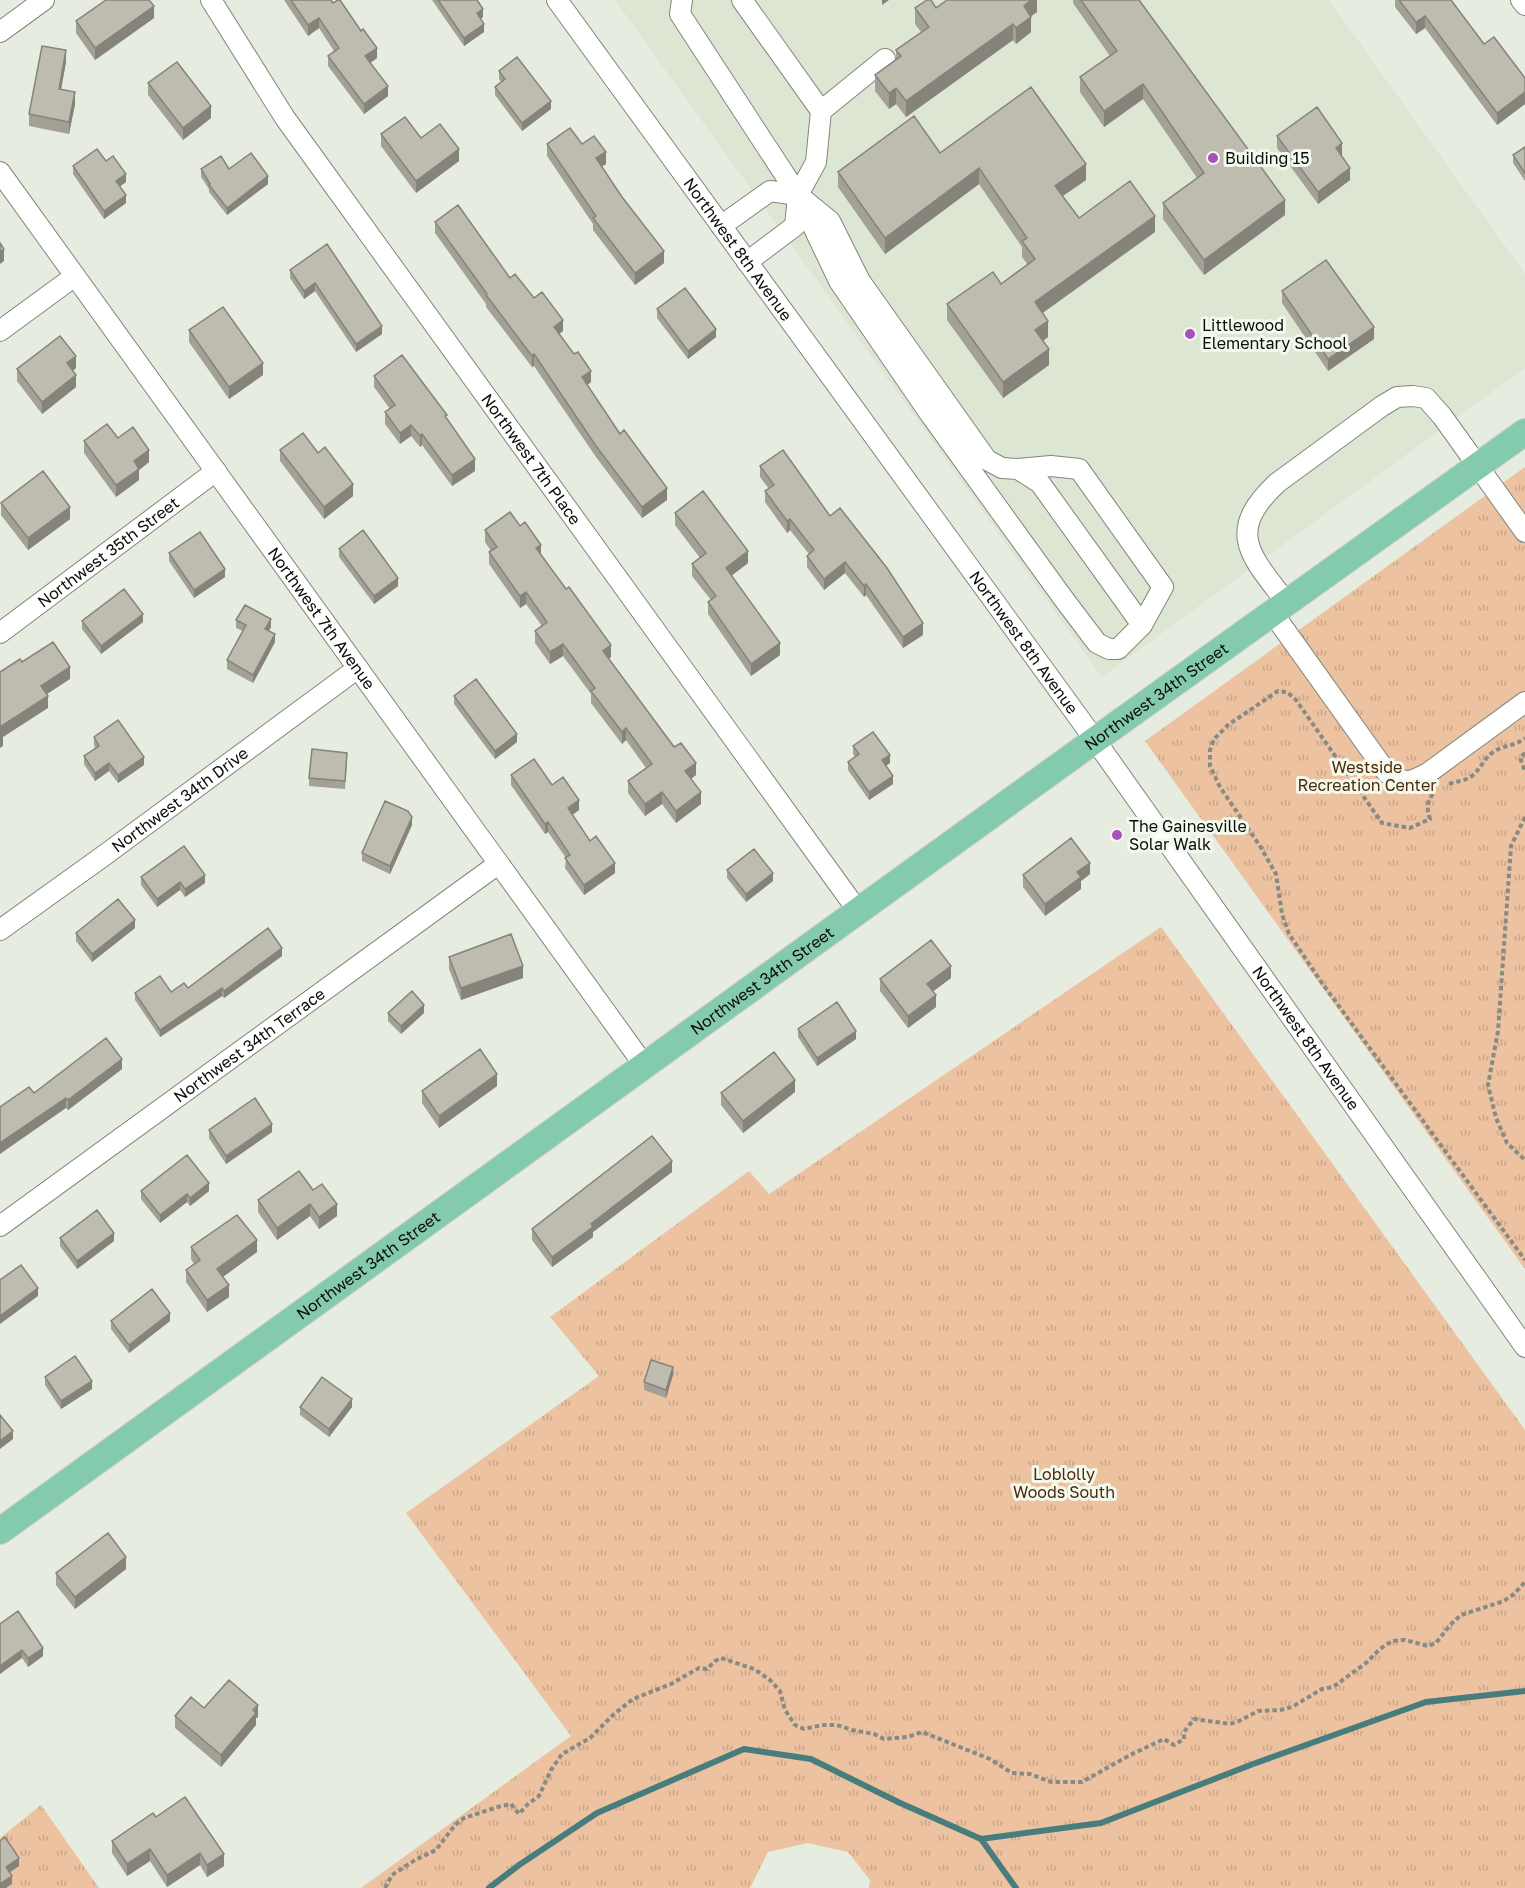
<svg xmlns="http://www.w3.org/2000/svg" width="1525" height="1888" font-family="'Golos Text',sans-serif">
  <defs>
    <pattern id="grass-tufts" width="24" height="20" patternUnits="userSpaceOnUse" patternTransform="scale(1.5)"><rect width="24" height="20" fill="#ecc2a1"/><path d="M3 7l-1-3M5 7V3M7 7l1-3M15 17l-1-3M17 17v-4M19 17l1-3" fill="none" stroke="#c9a689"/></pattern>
  </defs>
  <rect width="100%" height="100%" fill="#e6ece0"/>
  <path fill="#dde6d2" d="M615 0H1329L1525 274V368L1102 677Z"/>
  <path fill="url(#grass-tufts)" d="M1525 467V1269L1145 741Z
    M1161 927 1525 1430V1888H869L870 1880 848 1852 808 1843 768 1852 750 1888H361L571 1736 406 1513 599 1376 550 1317 749 1171 769 1194Z
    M41 1805 99 1888H0V1838Z"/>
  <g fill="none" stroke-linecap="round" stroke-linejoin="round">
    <path stroke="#477d7c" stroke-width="6" d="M981 1839 1016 1888
      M489 1888 519 1865 597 1813 744 1749 811 1759 898 1802 981 1839 1101 1823 1253 1764 1426 1702 1525 1691"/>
    <g stroke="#82877c" stroke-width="22">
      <g id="minor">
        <path id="s1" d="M211 0 285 118 858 911"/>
        <path id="s2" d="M557 0 1095 740 1525 1347"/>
        <path d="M682 0 680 14 798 195 839 281 930 414 1063 598 1097 643 1109 649H1118L1142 625 1040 483 1018 469 1002 468 987 460 860 281 830 221 798 195 770 191 721 226"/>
        <path d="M742 0 821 111"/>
        <path d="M1521 0 1525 5"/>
        <path d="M0 32 44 0"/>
        <path id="s3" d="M0 172 644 1065"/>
        <path d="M747 262 795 226 798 195 816 162 821 111 885 59"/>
        <path d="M0 331 75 276"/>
        <path d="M1018 469 1051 466 1079 469 1163 587 1142 625"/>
        <path d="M1286 602C1250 555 1225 532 1277 483L1382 406 1397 397 1413 396 1426 398 1442 416 1525 532"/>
        <path d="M1272 612 1387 773C1405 785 1411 782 1428 773L1525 702"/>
        <path id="s4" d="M0 633 216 471"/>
        <path id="s5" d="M0 930 102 857 358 668"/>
        <path id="s6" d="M0 1226 498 864"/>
      </g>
    </g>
    <g stroke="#c9cac9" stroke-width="28">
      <g id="major">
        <path id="s7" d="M0 1531 1095 740 1525 432"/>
      </g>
    </g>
    <path stroke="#888b83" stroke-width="4" stroke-dasharray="4.5 3" stroke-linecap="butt" d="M1525 753 1520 758 1525 771
      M1449 784C1457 781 1465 781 1472 776 1481 769 1484 757 1495 751 1505 745 1515 746 1525 738
      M1433 794C1426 802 1427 810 1430 819L1410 828 1382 823 1296 700 1287 692 1278 691 1228 725 1214 739 1210 750V766L1220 787 1260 846 1276 874 1282 914 1289 934 1322 983 1525 1260
      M1525 817 1511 846 1498 1031 1488 1085 1496 1118 1507 1143 1525 1160
      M385 1888 392 1875 415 1860 436 1850 455 1825 464 1818 501 1806 511 1804 519 1814 528 1804 539 1796 551 1770 562 1754 590 1738 613 1715 633 1699 671 1684 699 1668 707 1669 715 1661 721 1658 754 1669 770 1680 780 1691 785 1710 795 1725 804 1729 822 1725H837L852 1730 874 1734 884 1739 908 1737 922 1732 990 1759 1012 1773 1030 1774 1051 1782H1082L1130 1755 1164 1739 1174 1745 1184 1739V1732L1194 1719 1230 1724 1239 1721 1258 1711 1280 1710 1292 1707 1322 1689 1333 1687 1366 1663 1380 1649 1392 1641 1405 1640 1428 1646 1436 1643 1450 1625 1461 1615 1504 1601 1514 1594 1525 1582"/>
    <use href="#minor" stroke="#fff" stroke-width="20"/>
    <use href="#major" stroke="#84cbad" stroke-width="26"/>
  </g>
  <path fill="#a3a196" d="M284 0H331L377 58 370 63 388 96 364 114 328 66V56L334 51 319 28 308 36Z
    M432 0H477L483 17 481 18 484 32 464 46Z
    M1037 0V12L1030 17 1031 32 1016 44 1013 40 906 117 896 104 889 109 875 91V75L896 60V50L921 32 915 24V8Z
    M1073 0H1139L1285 215 1204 275 1163 219V203L1197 178 1143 99 1104 127 1080 92V77L1110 56 1073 3Z
    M1395 0H1451L1484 44 1525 78V104L1497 125 1425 28 1416 34 1395 7Z
    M154 18 95 60 76 33V21Z
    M66 62 61 89 75 104 69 134 29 126V114Z
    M499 71 551 109 522 131 495 95V87L501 82 499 79Z
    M148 83 211 118 183 140 148 95Z
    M381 134 459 161 416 193 381 146Z
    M1277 136 1342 155 1341 156 1350 180 1318 204 1277 148Z
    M547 144H582L606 164 601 167 664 263 635 285 593 230V224L547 156Z
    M1525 147V181L1513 163V155Z
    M940 153 1086 180 1063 196 1079 218 1155 232 1043 313 1048 337 1043 341 1049 365 1003 398 947 320V304L1001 284 1028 265 1022 257V247L979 184 885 254 838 187V172Z
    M106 161 126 182 120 186 126 203 104 219 73 174V166Z
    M201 169H229L268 184 227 215 209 192V189L201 177Z
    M435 222 510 278 534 298 563 331 559 334 591 382 587 385 620 434 667 500 642 518 596 457 534 366 532 367 486 307V304L435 233Z
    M327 244 382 334 356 352 315 291 304 299 290 278V270Z
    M1282 291 1374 339 1328 371 1282 303Z
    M657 309 716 337 688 359 657 318Z
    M189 330 263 375 229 399 189 342Z
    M76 368 73 371 76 387 42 414 17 381V369Z
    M374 376 447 419 475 471 452 486 422 445 420 447 411 436 400 444 385 424V412L390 409 374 387Z
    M118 438 149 462 139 470V480L116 497 84 453V441Z
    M280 450 318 453 353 496 324 519 280 461Z
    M760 466 830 516 923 635 903 648 866 595 864 597 845 573 824 590 807 567V556L809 554 790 530 787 533 765 502V491L769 489 760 477Z
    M1 503 70 519 28 550 1 515Z
    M675 513 748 563 732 575 780 655 751 676 708 614V602L711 600 692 576V564L700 558 675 525Z
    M485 530 541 555 611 657 609 659 696 775 691 779 701 804 676 823 662 804 645 816 628 793V781L646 768 626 740 622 744 591 703V694L563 656 550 664 535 643V631L542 626 526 604 520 608 489 564V552L491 551 485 542Z
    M339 549 398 586 374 604 339 557Z
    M169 553 225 577 194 598 169 561Z
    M236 620 271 627 269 631 275 642 253 683 227 669V660L243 631 236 628Z
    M82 621 143 622 101 654 82 629Z
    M454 696 517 742 495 759 454 704Z
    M94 737 144 765 118 783 109 771 95 781 84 764V756L95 748 94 745Z
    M853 746 890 763 886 766 893 784 869 800 848 770V762L855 757 853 754Z
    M347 761 345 789 309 786V778Z
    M511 775 552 785 579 810 572 815 590 841 615 873 584 895 565 868 566 858 548 832 545 834 511 785Z
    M412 825 390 874 362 861V853Z
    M727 870 773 881 746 902 727 878Z
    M1090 874 1081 881V889L1045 916 1023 887V875Z
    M141 877 205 883 185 897 180 890 157 907 141 885Z
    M135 928 92 962 76 941V933Z
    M282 956 224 998 222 996 160 1037 135 1000V993L171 992 188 988Z
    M449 957 523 978 461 1000 449 969Z
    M951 978 933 991 936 1007 908 1028 880 991V979Z
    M388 1013H424L401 1034 388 1021Z
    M798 1029 856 1039 817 1066 798 1037Z
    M122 1069 68 1110 66 1108 34 1093Z
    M497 1086 439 1128 422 1103V1091Z
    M795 1092 743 1133 721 1105V1093Z
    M209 1130 272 1132 226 1164 209 1138Z
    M672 1172 593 1232V1237L552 1267 532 1240V1229Z
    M313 1190 337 1216 319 1229 310 1216 277 1240 258 1212V1200Z
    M141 1191H209L190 1206 187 1202 160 1223 141 1199Z
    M60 1238 114 1241 77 1269 60 1246Z
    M191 1247 257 1252 223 1277 229 1297 207 1312 186 1282V1270L194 1264 191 1259Z
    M111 1321H170L129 1353 111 1329Z
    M673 1375 666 1398 644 1390V1382Z
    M45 1377 92 1389 61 1409 45 1385Z
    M300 1407H352L329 1437 300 1415Z
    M126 1569 75 1609 56 1585V1573Z
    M0 1624 43 1656 28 1667Z
    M204 1708 258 1717 256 1718V1725L221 1767 175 1728V1716Z
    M156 1817 224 1866 207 1877 200 1865 167 1887 150 1861 127 1876 112 1853V1841Z"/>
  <path fill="#85837a" d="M882 0H889L882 5Z
    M1031 0H1037V12L1024 21V6Z
    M154 6V18L95 60V48Z
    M483 9V17L477 21V13Z
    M1425 16V28L1416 34V22Z
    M1031 17V32L1016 44V28Z
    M319 18V28L308 36V25Z
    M484 24V32L464 46V38Z
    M1013 24V40L906 117V101Z
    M377 48V58L365 67V56Z
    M66 50V62L59 101V89Z
    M1143 84V99L1104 127V111Z
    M388 86V96L364 114V104Z
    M896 88V104L889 109V93Z
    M75 92V104L69 134V122Z
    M1525 92V104L1497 125V113Z
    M551 101V109L522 131V123Z
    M211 106V118L183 140V128Z
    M1342 143V155L1336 160V148Z
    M459 149V161L416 193V181Z
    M606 152V164L596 170V158Z
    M1086 164V180L1055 201V186Z
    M979 168V184L885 254V238Z
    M1350 168V180L1318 204V192Z
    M126 174V182L116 189V181Z
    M268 176V184L227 215V208Z
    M126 195V203L104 219V211Z
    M1285 200V215L1204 275V260Z
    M1155 216V232L1035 318V302Z
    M4 249V261L0 264V252Z
    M664 251V263L635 285V273Z
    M315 283V291L304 299V291Z
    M563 320V331L554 338V327Z
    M1048 321V337L1035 346V330Z
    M382 326V334L356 352V344Z
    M1374 327V339L1328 371V359Z
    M716 329V337L688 359V351Z
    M1049 349V365L1003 398V382Z
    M534 354V366L532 367V356Z
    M76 356V368L67 375V363Z
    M263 363V375L229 399V387Z
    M591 371V382L582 389V377Z
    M76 375V387L42 414V402Z
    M411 425V436L400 444V433Z
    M422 434V445L420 447V436Z
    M149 450V462L139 470V480L116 497V485L134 461Z
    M475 459V471L452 486V475Z
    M353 484V496L324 519V507Z
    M667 488V500L642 518V507Z
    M70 507V519L28 550V538Z
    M790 519V530L787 533V521Z
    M541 545V557L536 548Z
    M748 551V563L726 580V568Z
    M845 562V573L824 590V579Z
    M225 569V577L194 598V590Z
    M398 578V586L374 604V596Z
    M866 584V595L864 597V586Z
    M526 592V604L520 608V596Z
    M143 614V622L101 654V646Z
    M271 619V627L265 637V629Z
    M923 623V635L903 648V637Z
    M275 634V642L253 683V675Z
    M780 643V655L751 676V664Z
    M563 644V656L550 664V652Z
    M611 645V657L603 663V651Z
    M70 667V679L41 698V686Z
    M48 696V708L3 737V746L0 748V727Z
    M626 728V740L622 744V732Z
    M517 734V742L495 759V751Z
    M890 755V763L882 768V760Z
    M144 757V765L118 783V775Z
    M109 763V771L95 781V773Z
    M696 763V775L685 783V771Z
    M893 776V784L869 800V792Z
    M662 792V804L645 816V804Z
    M701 792V804L676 823V811Z
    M579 800V810L568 818V808Z
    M412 817V825L390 874V866Z
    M548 822V832L545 834V824Z
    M615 863V873L584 895V885Z
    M1090 863V874L1081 881V889L1045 916V904L1077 872Z
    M773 873V881L746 902V894Z
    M205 875V883L185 897V889Z
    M180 882V890L157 907V899Z
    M135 920V928L92 962V954Z
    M282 948V956L224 998V991Z
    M523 966V978L461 1000V988Z
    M951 966V978L927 996V984Z
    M222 988V996L160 1037V1030Z
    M936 995V1007L908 1028V1016Z
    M424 1005V1013L401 1034V1026Z
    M856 1031V1039L817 1066V1058Z
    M122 1059V1069L68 1110V1100Z
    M497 1074V1086L439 1128V1116Z
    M795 1080V1092L743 1133V1121Z
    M66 1098V1108L0 1154V1143Z
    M272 1124V1132L226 1164V1156Z
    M672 1161V1172L593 1232V1237L552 1267V1257L591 1224Z
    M209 1183V1191L190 1206V1198Z
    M187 1194V1202L160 1223V1215Z
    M310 1204V1216L277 1240V1228Z
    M337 1204V1216L319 1229V1217Z
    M114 1233V1241L77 1269V1261Z
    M257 1240V1252L217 1281V1269Z
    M229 1285V1297L207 1312V1300Z
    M38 1288V1296L0 1324V1316Z
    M170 1313V1321L129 1353V1345Z
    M673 1367V1375L666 1398V1390Z
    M92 1381V1389L61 1409V1401Z
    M352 1399V1407L329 1437V1429Z
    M13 1431V1439L0 1449V1441Z
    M126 1557V1569L75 1609V1597Z
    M43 1648V1656L28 1667V1658Z
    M22 1650V1658L0 1674V1666Z
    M258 1705V1717L256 1718V1725L221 1767V1755Z
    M150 1849V1861L127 1876V1864Z
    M200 1853V1865L167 1887V1875Z
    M224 1854V1866L207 1877V1865Z
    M19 1858V1866L6 1875V1867Z
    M12 1876V1884L6 1888H0V1884Z"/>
  <path fill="#bebbaf" stroke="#85837a" stroke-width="1.5" d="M106 0H149L154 6 95 48 76 21Z
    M291 0H331L333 3 338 0H340L361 31 363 29 377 48 365 56 388 86 364 104 328 56 339 48 319 18 308 25Z
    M438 0H477L483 9 477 13 484 24 464 38Z
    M927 0H931L936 8 947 0H1031L1024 6 1031 17 1016 28 1013 24 906 101 896 88 889 93 875 75 901 56 896 50 929 27 915 8Z
    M1081 0H1139L1285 200 1204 260 1163 203 1204 173 1143 84 1104 111 1080 77 1117 51Z
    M1399 0H1451L1484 44 1494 37 1525 78V92L1497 113 1425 16 1416 22Z
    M42 46 66 50 59 89 75 92 69 122 29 114Z
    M517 57 551 101 522 123 495 87 505 79 499 71Z
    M177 62 211 106 183 128 148 83Z
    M1031 87 1086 164 1055 186 1079 218 1130 181 1155 216 1035 302 1048 321 1035 330 1049 349 1003 382 947 304 993 272 1001 284 1035 259 1022 241 1027 238 979 168 885 238 838 172 914 116 940 153Z
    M1317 107 1342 143 1336 148 1350 168 1318 192 1277 136Z
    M405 117 421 138 440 124 459 149 416 181 381 134Z
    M570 128 582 144 594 136 606 152 596 158 622 197 664 251 635 273 593 218 596 216 547 144Z
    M1525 147V173L1513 155Z
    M97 149 106 161 113 156 126 174 116 181 126 195 104 211 73 166Z
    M251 153 268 176 227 208 209 185 210 184 201 169 221 156 229 169Z
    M458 205 510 278 515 274 534 298 542 292 563 320 554 327 574 354 578 352 591 371 582 377 620 434 624 430 667 488 642 507 596 446 534 354 532 356 486 295 487 294 435 222Z
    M0 243 4 249 0 252Z
    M327 244 382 326 356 344 315 283 304 291 290 270Z
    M1326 260 1374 327 1328 359 1282 291Z
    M685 288 716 329 688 351 657 309Z
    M223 307 263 363 229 387 189 330Z
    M60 336 76 356 67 363 76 375 42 402 17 369Z
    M402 355 447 415 445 416 475 459 452 475 422 434 420 436 411 425 400 433 385 412 395 405 374 376Z
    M107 424 118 438 133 427 149 450 134 461 139 469 116 485 84 441Z
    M303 433 318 453 325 447 353 484 324 507 280 450Z
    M783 450 830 516 840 508 887 568 923 623 903 637 866 584 864 586 845 562 824 579 807 556 814 550 790 519 787 521 765 491 774 485 760 466Z
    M43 471 70 507 28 538 1 503Z
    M703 491 748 551 726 568 780 643 751 664 708 602 716 596 692 564 706 553 675 513Z
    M510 512 520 526 525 522 541 545 536 548 566 589 569 587 611 645 603 651 674 747 681 743 696 763 685 771 701 792 676 811 662 792 645 804 628 781 652 764 626 728 622 732 591 691 595 688 563 644 550 652 535 631 547 622 526 592 520 596 489 552 497 547 485 530Z
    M363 530 398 578 374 596 339 549Z
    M200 532 225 569 194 590 169 553Z
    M124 589 143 614 101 646 82 621Z
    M245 605 271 619 265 629 275 634 253 675 227 660 246 625 236 620Z
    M53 642 70 667 41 686 48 696 0 727V672L20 659 22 662Z
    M476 679 517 734 495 751 454 696Z
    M118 720 144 757 118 775 109 763 95 773 84 756 99 746 94 737Z
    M873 732 890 755 882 760 893 776 869 792 848 762 859 754 853 746Z
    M312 749 347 753 345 781 309 778Z
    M534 759 552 785 563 777 579 800 568 808 590 841 596 836 615 863 584 885 565 858 570 855 548 822 545 824 511 775Z
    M385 801 408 811 412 817 390 866 362 853Z
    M1071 838 1090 863 1077 872 1081 877 1045 904 1023 875Z
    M184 846 205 875 185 889 180 882 157 899 141 877Z
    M754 849 773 873 746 894 727 870Z
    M118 899 135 920 92 954 76 933Z
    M268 928 282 948 224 991 222 988 160 1030 135 993 160 976 171 992 184 983 188 988Z
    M511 934 523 966 461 988 449 957Z
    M931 940 951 966 927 984 936 995 908 1016 880 979Z
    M412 991 424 1005 401 1026 388 1013Z
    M837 1002 856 1031 817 1058 798 1029Z
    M106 1038 122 1059 68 1100 66 1098 0 1143V1107L29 1087 34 1093Z
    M480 1049 497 1074 439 1116 422 1091Z
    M774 1052 795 1080 743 1121 721 1093Z
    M255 1098 272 1124 226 1156 209 1130Z
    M652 1136 672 1161 591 1224 593 1227 552 1257 532 1229Z
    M187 1155 209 1183 190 1198 187 1194 160 1215 141 1191Z
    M299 1171 313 1190 322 1184 337 1204 319 1217 310 1204 277 1228 258 1200Z
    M97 1210 114 1233 77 1261 60 1238Z
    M237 1215 257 1240 217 1269 229 1285 207 1300 186 1270 200 1260 191 1247Z
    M21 1265 38 1288 0 1316V1280Z
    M152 1289 170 1313 129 1345 111 1321Z
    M75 1356 92 1381 61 1401 45 1377Z
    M651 1360 673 1367 666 1390 644 1382Z
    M322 1377 352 1399 329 1429 300 1407Z
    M0 1415 13 1431 0 1441Z
    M108 1533 126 1557 75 1597 56 1573Z
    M18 1611 43 1648 28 1658 22 1650 0 1666V1624Z
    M229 1680 258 1705 253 1710 256 1713 221 1755 175 1716 191 1697 204 1708Z
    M185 1797 224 1854 207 1865 200 1853 167 1875 150 1849 127 1864 112 1841 153 1813 156 1817Z
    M5 1837 19 1858 6 1867 12 1876 0 1884V1841Z"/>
  <g fill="#a851be" stroke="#f3f9ed" stroke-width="2">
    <circle cx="1213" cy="158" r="6"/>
    <circle cx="1190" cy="334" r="6"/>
    <circle cx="1117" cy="835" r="6"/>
  </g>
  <g text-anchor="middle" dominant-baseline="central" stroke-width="6" stroke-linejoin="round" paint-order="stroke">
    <g font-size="16" fill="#0b0c09" stroke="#f3f9ed" text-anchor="start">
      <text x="1225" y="158">Building 15</text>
      <text x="1202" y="325">Littlewood<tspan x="1202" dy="18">Elementary School</tspan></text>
      <text x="1129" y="826">The Gainesville<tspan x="1129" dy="18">Solar Walk</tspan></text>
    </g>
    <g font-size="16" fill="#0b0c09" stroke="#f3f9ed">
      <text stroke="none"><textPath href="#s2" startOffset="308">Northwest 8th Avenue</textPath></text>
      <text stroke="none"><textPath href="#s1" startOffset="560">Northwest 7th Place</textPath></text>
      <text stroke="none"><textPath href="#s4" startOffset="135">Northwest 35th Street</textPath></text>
      <text stroke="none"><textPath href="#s3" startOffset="550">Northwest 7th Avenue</textPath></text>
      <text stroke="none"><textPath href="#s2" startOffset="794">Northwest 8th Avenue</textPath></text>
      <text stroke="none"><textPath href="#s7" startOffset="1426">Northwest 34th Street</textPath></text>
      <text stroke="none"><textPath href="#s5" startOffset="222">Northwest 34th Drive</textPath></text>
      <text stroke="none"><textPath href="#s7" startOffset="940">Northwest 34th Street</textPath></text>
      <text stroke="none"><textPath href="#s2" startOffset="1280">Northwest 8th Avenue</textPath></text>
      <text stroke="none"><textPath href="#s6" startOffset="308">Northwest 34th Terrace</textPath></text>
      <text stroke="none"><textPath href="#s7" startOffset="454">Northwest 34th Street</textPath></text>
    </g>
    <g font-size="16" fill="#4b2a0c" stroke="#f3f9ed">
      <text x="1367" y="767">Westside<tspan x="1367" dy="18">Recreation Center</tspan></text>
      <text x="1064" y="1474">Loblolly<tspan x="1064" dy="18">Woods South</tspan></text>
    </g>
  </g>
</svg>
